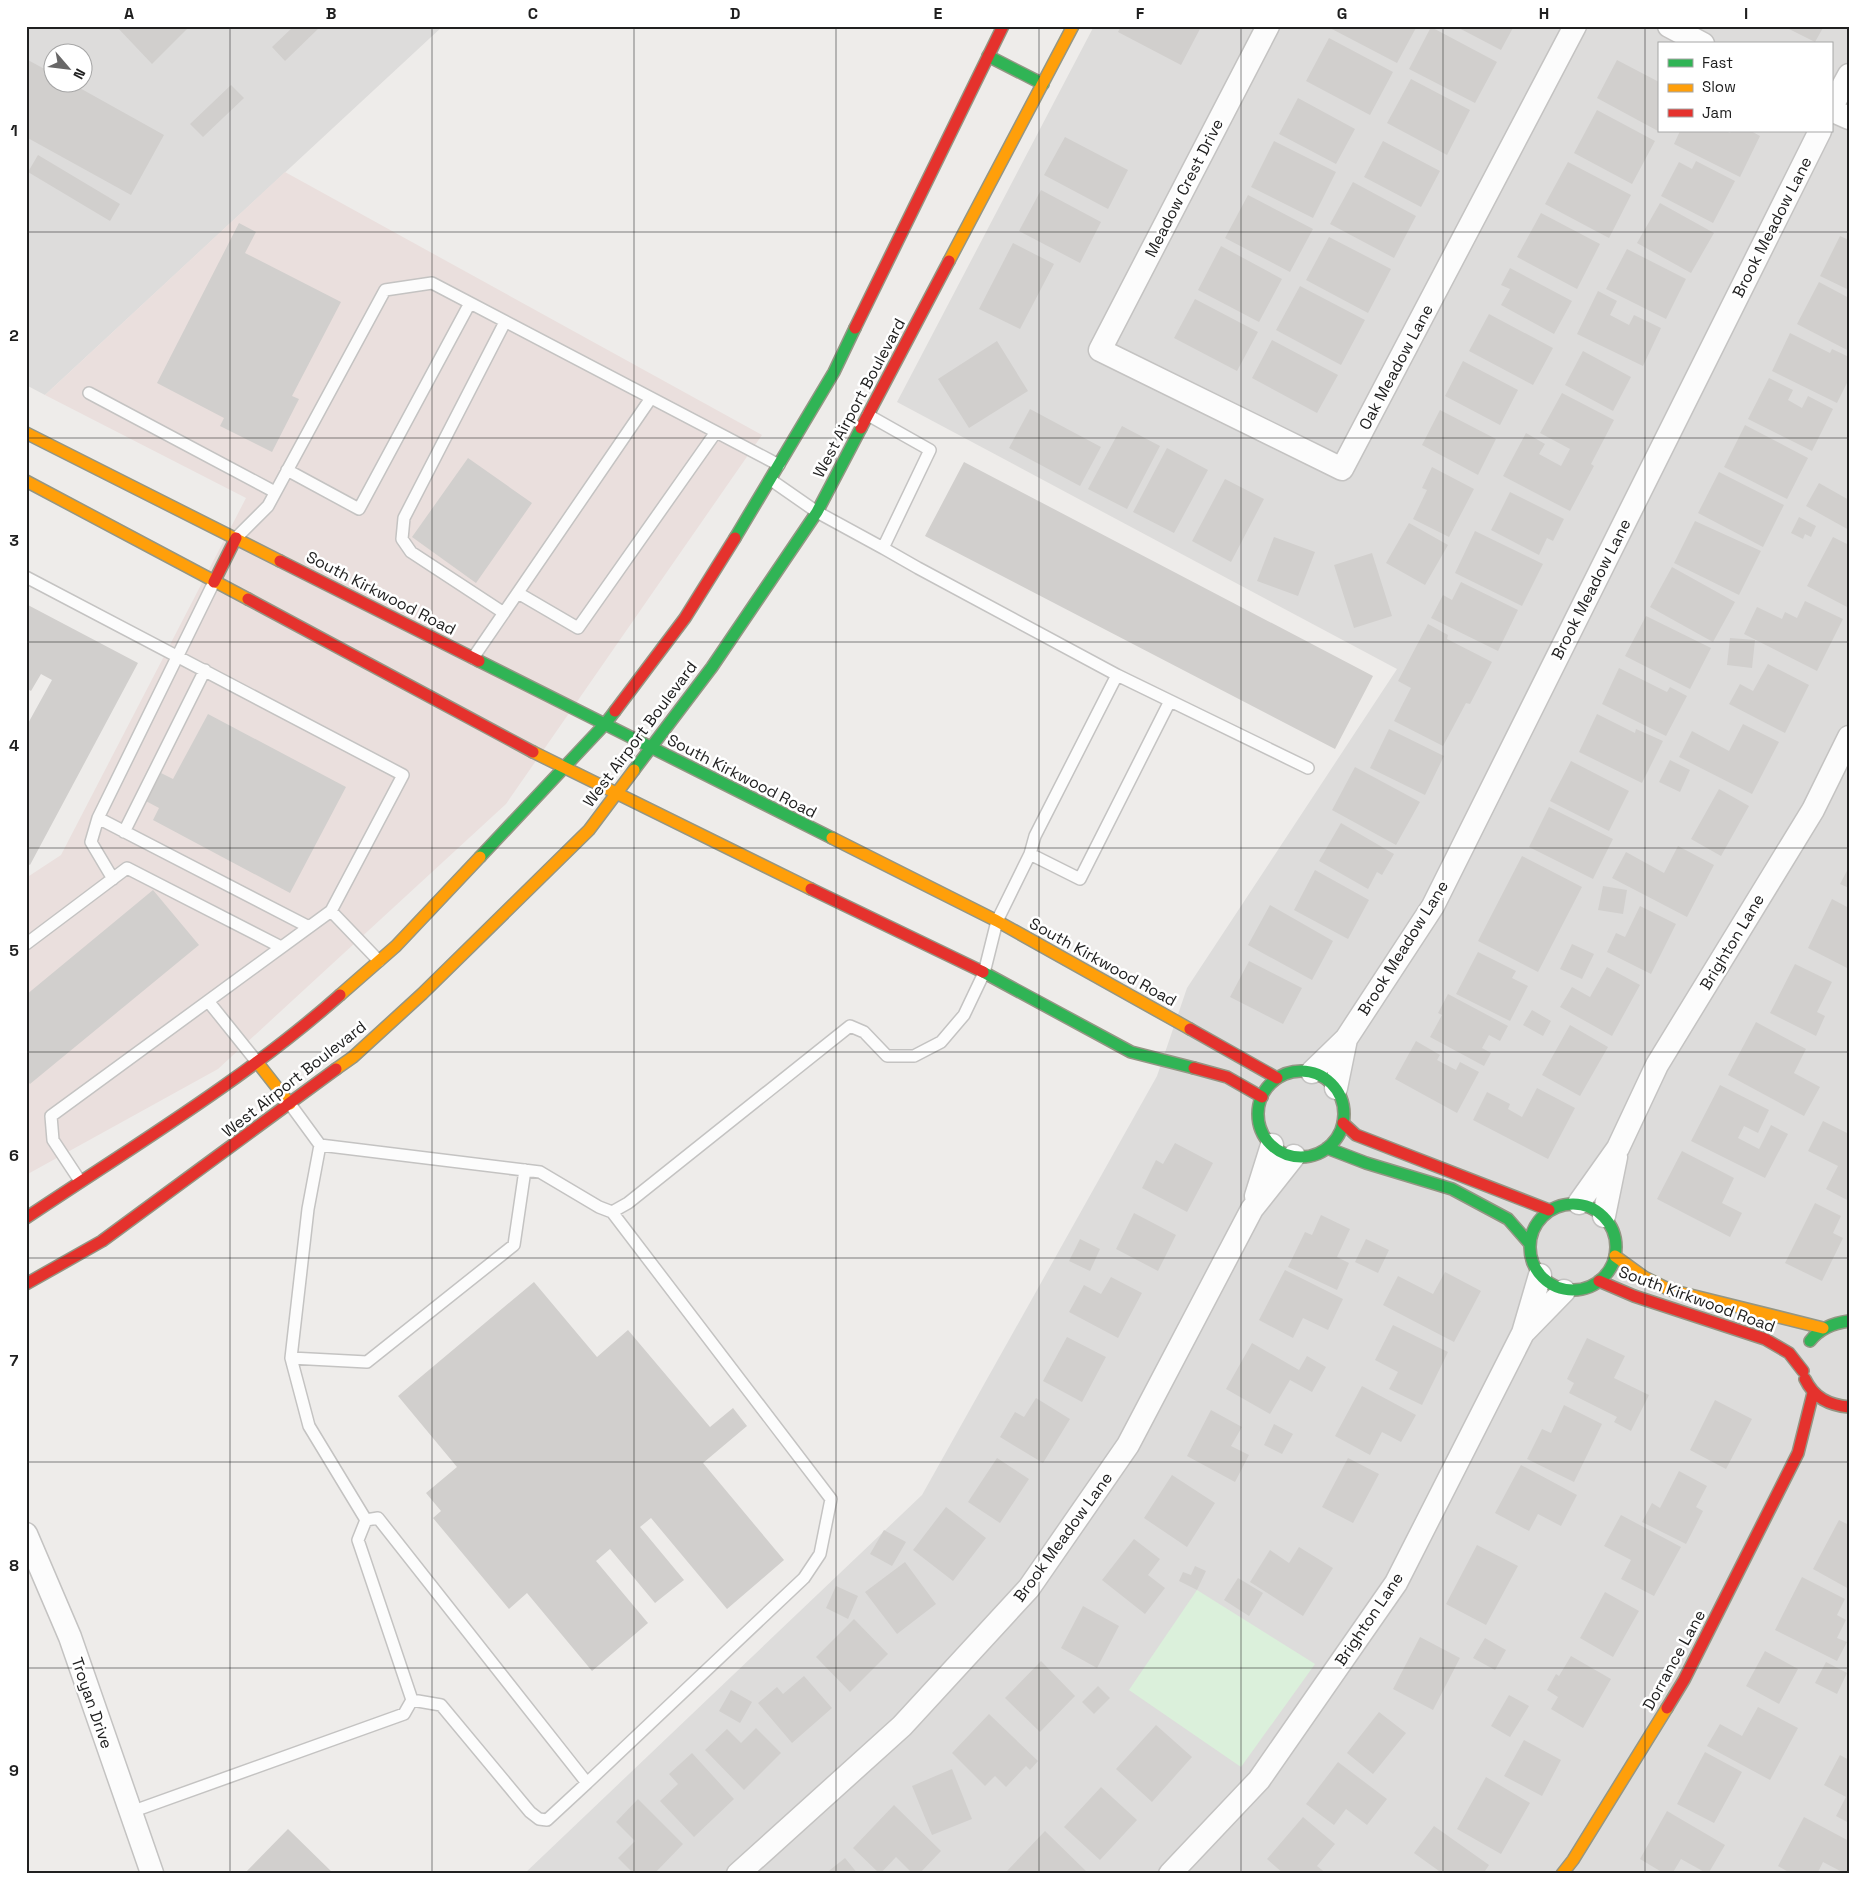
<svg xmlns="http://www.w3.org/2000/svg" width="1875" height="1900" font-family="'Space Grotesk',sans-serif">
  <rect width="100%" height="100%" fill="#eeecea"/>
  <path fill="#dddcdb" fill-rule="evenodd" d="M26 26H443L45 395 26 385ZM52 52H82V82H52Z
    M1094 26H1849V1874H524L922 1495 1157 1076 1187 988 1397 669 897 402ZM1659 44H1831V131H1659Z"/>
  <path fill="#eadfdd" d="M285 172 762 435 506 804 218 1069 26 1175V878L61 855 246 498 45 395Z"/>
  <path fill="#dbf0db" d="M1197 1590 1315 1664 1241 1767 1129 1690Z"/>
  <path fill="#d1cfcd" d="M116 26H190L152 64Z
    M294 26 320 27 285 61 272 47Z
    M1121 26H1199L1201 27 1181 65 1118 32Z
    M1331 26H1417L1397 63 1330 28Z
    M1455 26H1514L1501 50Z
    M1783 26H1824L1815 42Z
    M1431 27 1497 62 1475 103 1409 69Z
    M1329 38 1393 72 1370 115 1306 81Z
    M26 59 52 73V82H69L164 135 131 195 26 137Z
    M1617 60 1659 82 1658 131 1597 98Z
    M1411 79 1470 110 1447 155 1387 123Z
    M231 85 244 98 203 137 190 124Z
    M1298 98 1355 129 1336 164 1279 134Z
    M1597 110 1655 141 1632 184 1574 153Z
    M1680 131H1726L1730 133 1731 131H1751L1760 136 1740 177 1674 144Z
    M1065 137 1128 170 1108 209 1044 175Z
    M1274 141 1336 172 1313 218 1251 187Z
    M1383 141 1440 171 1421 207 1364 177Z
    M38 155 120 204 110 221 28 172Z
    M1696 161 1735 181 1713 223 1661 196 1679 162 1692 169Z
    M1568 162 1631 195 1609 238 1545 204Z
    M1353 182 1416 216 1394 258 1330 224Z
    M1041 190 1101 222 1080 263 1019 231Z
    M1248 195 1313 229 1290 272 1225 238Z
    M1660 203 1714 233 1691 273 1637 243Z
    M1541 213 1600 244 1577 289 1517 257Z
    M239 223 256 232 245 253 341 302 292 396 299 399 272 452 220 426 224 418 157 383Z
    M1840 236 1849 240V290L1820 276Z
    M1329 237 1391 269 1368 313 1306 280Z
    M1013 243 1054 264 1020 329 979 309Z
    M1221 246 1282 279 1259 322 1198 290Z
    M1627 249 1686 279 1666 319 1606 289Z
    M1510 268 1572 301 1554 334 1501 305 1510 289 1501 285Z
    M1819 282 1849 298V351L1797 324Z
    M1300 286 1365 320 1341 365 1276 330Z
    M1598 291 1617 301 1610 315 1629 325 1634 315 1661 328 1643 366 1577 334Z
    M1195 299 1258 332 1237 371 1174 338Z
    M1489 314 1553 348 1533 385 1469 351Z
    M1790 333 1830 353 1832 349 1849 357V379L1837 403 1772 371Z
    M1272 340 1338 375 1317 413 1252 378Z
    M997 341 1028 391 969 428 938 379Z
    M1583 351 1631 377 1613 411 1565 385Z
    M1463 361 1518 390 1500 425 1445 396Z
    M1769 378 1793 390 1788 400 1802 408 1808 396 1833 409 1812 451 1748 419Z
    M1562 393 1614 420 1591 464 1594 466 1570 511 1503 476 1526 433 1545 444 1539 454 1561 466 1570 449 1540 433Z
    M1030 409 1101 447 1080 486 1009 448Z
    M1440 410 1496 439 1478 475 1422 445Z
    M1745 425 1808 458 1787 499 1724 467Z
    M1122 426 1160 446 1127 509 1088 489Z
    M1167 448 1208 470 1174 533 1133 512Z
    M468 458 532 503 476 583 412 537Z
    M964 462 1373 676 1335 749 925 536Z
    M1432 467 1474 489 1449 537 1413 519 1427 490 1422 488Z
    M1719 472 1784 505 1763 547 1698 513Z
    M1225 479 1264 499 1231 562 1192 541Z
    M1819 483 1849 500V530L1806 506Z
    M1510 492 1564 519 1553 541 1547 538 1539 555 1491 530Z
    M1799 517 1816 526 1811 537 1805 534 1803 539 1791 533Z
    M1695 521 1761 551 1739 595 1674 563Z
    M1409 523 1448 545 1425 585 1386 563Z
    M1475 531 1543 564 1522 606 1455 573Z
    M1274 537 1315 552 1298 596 1257 581Z
    M1833 537 1849 545V608L1807 586Z
    M1372 553 1392 616 1354 628 1334 565Z
    M1672 567 1735 602 1713 642 1650 607Z
    M1461 582 1518 610 1498 651 1431 618 1443 595 1452 600Z
    M1805 601 1843 619 1817 671 1744 634 1757 607 1782 619 1785 612 1797 618Z
    M26 604 138 663 30 865 26 863V727L52 680 41 674 31 691 26 688Z
    M1646 616 1711 648 1690 689 1625 656Z
    M1428 624 1448 635 1447 639 1492 662 1470 704 1466 703 1443 746 1394 721 1411 688 1398 681Z
    M1730 638 1755 640 1752 668 1727 665Z
    M1768 664 1809 685 1785 733 1729 704 1740 684 1753 691Z
    M1619 668 1667 692 1670 687 1687 696 1666 736 1602 704Z
    M208 714 346 787 290 893 153 820 159 808 142 799 157 771 173 779Z
    M1597 714 1635 733 1636 729 1663 741 1642 783 1579 752Z
    M1743 724 1779 742 1752 794 1679 757 1692 731 1729 751Z
    M1389 729 1444 756 1425 795 1370 768Z
    M1670 760 1690 770 1680 792 1659 782Z
    M1571 761 1629 791 1609 831 1550 801Z
    M1355 767 1420 802 1396 845 1332 810Z
    M1719 789 1749 806 1721 856 1691 839Z
    M1549 807 1613 839 1593 879 1529 847Z
    M1341 823 1394 854 1382 875 1377 872 1368 889 1319 861Z
    M1678 846 1714 865 1687 917 1612 878 1626 852 1664 873Z
    M1522 856 1582 887 1538 972 1478 941Z
    M1849 867V888L1840 884Z
    M1315 870 1369 900 1348 939 1294 910Z
    M1603 886 1627 890 1623 914 1598 910Z
    M153 890 199 945 30 1084 26 1079V995Z
    M1832 899 1849 908V969L1808 948Z
    M1270 905 1333 941 1312 980 1248 945Z
    M1640 906 1676 924 1651 974 1607 952 1616 933 1625 937Z
    M1572 944 1594 954 1582 979 1560 969Z
    M1478 952 1516 971 1512 978 1528 986 1510 1021 1456 994Z
    M1249 961 1302 988 1283 1024 1230 997Z
    M1795 964 1832 982 1817 1012 1825 1016 1816 1036 1770 1013Z
    M1607 967 1640 985 1612 1036 1560 1007 1572 987 1590 997Z
    M1448 994 1508 1026 1500 1041 1489 1035 1482 1048 1491 1053 1484 1066 1430 1037 1442 1015 1438 1013Z
    M1532 1010 1551 1021 1543 1036 1523 1025Z
    M1756 1022 1806 1049 1794 1073 1820 1087 1804 1116 1728 1075Z
    M1570 1025 1608 1047 1580 1096 1542 1075Z
    M1416 1041 1440 1055 1437 1060 1456 1070 1460 1062 1479 1072 1457 1113 1395 1079Z
    M1720 1085 1769 1110 1758 1133 1744 1126 1738 1138 1759 1149 1771 1125 1788 1134 1765 1178 1691 1141Z
    M1537 1088 1575 1108 1548 1159 1473 1120 1487 1092 1510 1104 1508 1109 1522 1117Z
    M1823 1121 1849 1134V1201L1826 1189 1838 1166 1808 1151Z
    M1175 1143 1213 1163 1187 1212 1142 1188 1156 1160 1163 1164Z
    M1682 1151 1734 1178 1722 1203 1742 1213 1730 1237 1657 1199Z
    M1815 1203 1841 1216 1833 1233 1843 1238 1822 1281 1785 1263Z
    M1134 1213 1176 1235 1158 1271 1116 1249Z
    M1321 1215 1350 1229 1337 1257 1349 1263 1337 1290 1288 1267 1305 1232 1312 1235Z
    M1080 1239 1100 1249 1090 1271 1069 1261Z
    M1366 1239 1389 1250 1378 1273 1355 1262Z
    M1285 1270 1343 1299 1328 1330 1303 1318 1293 1338 1259 1320Z
    M1445 1272 1481 1291 1454 1342 1383 1305 1398 1276 1433 1294Z
    M1111 1277 1142 1293 1118 1338 1069 1312 1084 1285 1101 1294Z
    M534 1282 597 1357 628 1330 710 1427 733 1408 747 1426 703 1463 784 1560 727 1609 651 1518 640 1527 684 1580 655 1603 610 1549 596 1561 648 1623 592 1671 527 1593 509 1609 433 1518 441 1511 426 1493 457 1467 398 1396Z
    M1393 1325 1448 1352 1422 1405 1389 1389 1398 1372 1375 1360Z
    M1067 1337 1106 1357 1082 1402 1043 1381Z
    M1587 1338 1625 1356 1614 1378 1649 1395 1631 1431 1614 1422 1617 1417 1569 1393 1574 1383 1567 1379Z
    M1252 1343 1299 1370 1307 1356 1326 1367 1312 1392 1290 1380 1270 1414 1226 1389Z
    M1362 1386 1416 1415 1401 1442 1382 1432 1370 1455 1335 1436Z
    M1036 1398 1070 1419 1043 1463 1000 1437 1015 1412 1024 1417Z
    M1715 1400 1752 1419 1726 1469 1690 1450Z
    M1564 1405 1602 1424 1574 1482 1527 1459 1542 1429 1551 1433Z
    M1211 1410 1242 1427 1231 1446 1249 1455 1235 1482 1187 1456Z
    M1274 1424 1293 1434 1282 1454 1264 1445Z
    M997 1458 1029 1479 1000 1523 968 1502Z
    M1348 1458 1379 1474 1353 1523 1322 1507Z
    M1521 1465 1577 1495 1561 1526 1538 1514 1529 1531 1495 1513Z
    M1679 1471 1707 1486 1696 1507 1703 1511 1686 1544 1642 1522 1652 1503 1660 1508Z
    M1172 1475 1215 1503 1187 1547 1144 1518Z
    M946 1507 986 1538 953 1581 913 1550Z
    M1621 1515 1681 1547 1654 1596 1621 1579 1631 1560 1604 1546Z
    M1839 1520 1849 1525V1589L1813 1569Z
    M884 1530 906 1542 892 1566 870 1554Z
    M1134 1539 1160 1559 1148 1575 1165 1588 1145 1614 1102 1580Z
    M1477 1545 1518 1566 1486 1625 1446 1604Z
    M1299 1547 1333 1568 1303 1616 1250 1582 1270 1550 1289 1563Z
    M905 1562 936 1604 897 1634 865 1592Z
    M1195 1566 1206 1571 1197 1590 1179 1581 1183 1572 1191 1575Z
    M1802 1577 1845 1599 1837 1615 1846 1620 1837 1638 1847 1642 1837 1661 1775 1630Z
    M1238 1578 1263 1593 1249 1616 1224 1600Z
    M836 1586 858 1596 848 1619 826 1608Z
    M1605 1592 1639 1611 1613 1657 1580 1638Z
    M1083 1606 1119 1626 1097 1668 1061 1648Z
    M854 1619 888 1654 850 1692 816 1657Z
    M1420 1637 1460 1658 1433 1710 1393 1689Z
    M1485 1638 1506 1650 1495 1670 1473 1658Z
    M1765 1651 1798 1669 1779 1704 1746 1686Z
    M1571 1656 1611 1679 1583 1728 1551 1709 1558 1697 1547 1690 1556 1674 1559 1676Z
    M1041 1661 1075 1696 1040 1732 1005 1698Z
    M1826 1662 1847 1673 1837 1694 1815 1683Z
    M804 1676 832 1708 792 1743 758 1703 777 1687 783 1694Z
    M1098 1686 1110 1698 1094 1714 1082 1702Z
    M731 1690 752 1702 740 1723 719 1711Z
    M1509 1695 1529 1706 1510 1737 1491 1726Z
    M1758 1707 1798 1728 1770 1780 1707 1746 1720 1724 1742 1736Z
    M1379 1712 1406 1733 1373 1774 1347 1753Z
    M989 1714 1038 1761 1030 1770 1026 1766 1006 1787 995 1776 985 1786 952 1753Z
    M1156 1725 1192 1757 1152 1802 1116 1769Z
    M756 1728 781 1753 744 1790 705 1750 727 1729 741 1743Z
    M1524 1740 1561 1760 1542 1796 1504 1776Z
    M1705 1752 1742 1772 1714 1823 1677 1804Z
    M692 1753 734 1799 694 1837 660 1801 678 1784 669 1774Z
    M1840 1755 1849 1760V1823L1836 1816 1846 1797 1824 1785Z
    M1338 1762 1387 1799 1367 1825 1346 1809 1334 1825 1306 1804Z
    M952 1769 972 1819 932 1835 912 1786Z
    M1486 1777 1530 1803 1501 1854 1457 1829Z
    M1101 1787 1137 1820 1100 1860 1064 1827Z
    M638 1799 683 1844 654 1874H634L618 1858 635 1841 616 1822Z
    M894 1805 941 1851 919 1874H913L896 1857 880 1874 853 1848Z
    M1667 1811 1725 1845 1708 1874 1681 1859 1672 1874H1665L1640 1859Z
    M1303 1817 1335 1844 1317 1866 1327 1874H1284L1267 1859Z
    M1804 1817 1849 1841V1868L1846 1874 1823 1862 1817 1874H1792L1778 1866Z
    M1434 1826 1489 1865 1483 1874H1437L1439 1871 1414 1853Z
    M288 1829 334 1874H244Z
    M1045 1831 1089 1874H1010L1007 1871Z
    M845 1858 858 1874H825Z"/>
  <g fill="none" stroke-linecap="round" stroke-linejoin="round">
    <g stroke="#c4c3c2" stroke-width="14">
      <path id="lane" d="M89 393 275 492
        M287 470 359 509 470 303
        M771 480 817 512 883 548 930 450 868 415
        M236 538 268 506 385 290 432 283 779 465
        M26 577 403 775 331 911 51 1116 53 1140 80 1181
        M518 593 578 628 716 432
        M504 613 411 552 402 539 404 518 505 322
        M473 658 651 398
        M1117 675 1308 768
        M98 818 309 927
        M124 832 205 670
        M1030 854 1080 879 1170 701
        M113 879 91 842 98 818 214 582
        M331 911 379 961
        M26 944 127 868 281 947
        M208 1001 257 1062
        M290 1104 320 1145 540 1172 599 1207 612 1212 628 1203 850 1026 864 1032 887 1056H914L941 1042 964 1015 984 973 997 921 1030 854 1035 836 1117 675 918 568 883 548
        M291 1358 367 1362 514 1245 525 1170
        M366 1520 378 1518 587 1783 804 1578 820 1554 831 1499 612 1212
        M412 1700 441 1705 530 1812 539 1819 547 1820 587 1783
        M131 1812 404 1714 412 1700 358 1540 366 1520 309 1426 291 1358 308 1209 320 1145"/>
    </g>
    <g stroke="#c4c3c2" stroke-width="25">
      <path id="street" d="M1268 26 1100 350 1342 469 1575 26
        M1669 26 1703 44
        M1831 108 1849 75
        M1831 110 1849 118
        M1312 1072 1346 1039 1433 906 1820 131
        M1336 1088 1346 1039
        M1256 1196 1272 1145
        M1579 1203 1618 1148 1657 1065 1813 810 1849 737
        M1604 1216 1616 1157
        M1525 1331 1564 1291
        M26 1534 70 1637 152 1873 150 1874
        M738 1874 902 1726 1029 1588 1128 1445 1252 1209 1294 1156
        M1170 1874 1259 1780 1396 1583 1523 1333 1540 1275"/>
    </g>
    <g stroke="#949684" stroke-width="14">
      <path id="fast" d="M988 56 1043 84
        M735 538 834 372 855 328
        M479 661 832 838
        M634 770 712 667 817 512 861 428
        M480 857 605 724 615 711
        M983 972 1131 1052 1194 1068
        M1258 1114a43 43 0 1 1 86 0a43 43 0 1 1-86 0Z
        M1327 1148 1366 1163 1452 1189 1508 1219 1529 1243
        M1530 1247a43 43 0 1 1 86 0a43 43 0 1 1-86 0Z
        M1810 1341C1820 1328 1833 1323 1849 1321"/>
    </g>
    <g stroke="#949684" stroke-width="14">
      <path id="slow" d="M949 261 1073 26
        M26 433 280 561
        M26 481 248 599
        M533 752 811 889
        M832 838 997 921 1190 1029
        M340 995 396 946 480 857
        M257 1062 290 1104
        M336 1069 353 1057 422 994 589 830 634 770
        M1615 1256 1644 1277 1670 1290 1823 1328
        M1562 1874 1573 1860 1667 1708"/>
    </g>
    <g stroke="#949684" stroke-width="14">
      <path id="jam" d="M855 328 1003 26
        M861 428 949 261
        M280 561 479 661
        M214 582 236 538
        M248 599 533 752
        M615 711 685 618 735 538
        M811 889 983 972
        M1190 1029 1277 1078
        M1194 1068 1227 1077 1262 1097
        M1343 1123 1356 1135 1549 1210
        M26 1218C132 1147 244 1080 340 995
        M1599 1281 1634 1296 1765 1339 1789 1353 1803 1371
        M26 1284 102 1241 336 1069
        M1805 1379C1814 1398 1829 1405 1849 1407
        M1667 1708 1684 1680 1798 1453 1813 1393"/>
    </g>
    <use href="#lane" stroke="#fcfcfc" stroke-width="11"/>
    <use href="#street" stroke="#fcfcfc" stroke-width="22"/>
    <use href="#fast" stroke="#30b455" stroke-width="11"/>
    <use href="#slow" stroke="#ff9f0a" stroke-width="11"/>
    <use href="#jam" stroke="#e5322d" stroke-width="11"/>
  </g>
  <path fill="none" stroke="#202020" stroke-width="1" stroke-opacity="0.55" d="M230 26V1874M432 26V1874M634 26V1874M836 26V1874M1039 26V1874M1241 26V1874M1443 26V1874M1645 26V1874M26 232H1849M26 438H1849M26 642H1849M26 848H1849M26 1052H1849M26 1258H1849M26 1462H1849M26 1668H1849"/>
  <g text-anchor="middle" dominant-baseline="central" stroke-width="5" stroke-linejoin="round" paint-order="stroke">
    <g font-size="16" fill="#202020" stroke="#fff">
      <text transform="translate(1184 188) rotate(-63)">Meadow Crest Drive</text>
      <text transform="translate(1772 227) rotate(-63)">Brook Meadow Lane</text>
      <text transform="translate(1396 367) rotate(-62)">Oak Meadow Lane</text>
      <text transform="translate(859 398) rotate(-62)">West Airport Boulevard</text>
      <text transform="translate(1591 589) rotate(-63)">Brook Meadow Lane</text>
      <text transform="translate(381 593) rotate(27)">South Kirkwood Road</text>
      <text transform="translate(640 734) rotate(-53)">West Airport Boulevard</text>
      <text transform="translate(742 776) rotate(27)">South Kirkwood Road</text>
      <text transform="translate(1732 942) rotate(-59)">Brighton Lane</text>
      <text transform="translate(1403 948) rotate(-58)">Brook Meadow Lane</text>
      <text transform="translate(1103 962) rotate(29)">South Kirkwood Road</text>
      <text transform="translate(294 1079) rotate(-38)">West Airport Boulevard</text>
      <text transform="translate(1697 1299) rotate(20)">South Kirkwood Road</text>
      <text transform="translate(1063 1537) rotate(-54)">Brook Meadow Lane</text>
      <text transform="translate(1369 1619) rotate(-56)">Brighton Lane</text>
      <text transform="translate(1674 1660) rotate(-61)">Dorrance Lane</text>
      <text transform="translate(92 1703) rotate(71)">Troyan Drive</text>
    </g>
  </g>
  <rect width="1875" height="1900" fill="none" stroke="#ffffff" stroke-width="55"/>
  <rect x="1658" y="42" width="175" height="90" fill="#ffffff" stroke="#a6a6a6"/>
  <rect x="1668" y="59" width="25" height="8" fill="#30b455" stroke="#a6a6a6"/>
  <text x="1702" y="68" font-size="15" fill="#202020">Fast</text>
  <rect x="1668" y="84" width="25" height="8" fill="#ff9f0a" stroke="#a6a6a6"/>
  <text x="1702" y="92" font-size="15" fill="#202020">Slow</text>
  <rect x="1668" y="109" width="25" height="8" fill="#e5322d" stroke="#a6a6a6"/>
  <text x="1702" y="118" font-size="15" fill="#202020">Jam</text>
  <g transform="translate(68 68) rotate(118)"><circle r="24" fill="#ffffff" stroke="#a6a6a6"/>
  <path d="M0-4L9 19L0 12L-9 19Z" fill="#686767"/>
  <text y="-8" font-size="14" font-weight="bold" text-anchor="middle" fill="#202020">N</text>
  </g>
  <rect x="28" y="28" width="1820" height="1844" fill="none" stroke="#202020" stroke-width="2"/>
  <g font-size="16" text-anchor="middle" font-weight="bold" fill="#202020">
    <text x="129" y="19">A</text>
    <text x="331" y="19">B</text>
    <text x="533" y="19">C</text>
    <text x="735" y="19">D</text>
    <text x="938" y="19">E</text>
    <text x="1140" y="19">F</text>
    <text x="1342" y="19">G</text>
    <text x="1544" y="19">H</text>
    <text x="1746" y="19">I</text>
    <text x="14" y="136">1</text>
    <text x="14" y="341">2</text>
    <text x="14" y="546">3</text>
    <text x="14" y="751">4</text>
    <text x="14" y="956">5</text>
    <text x="14" y="1161">6</text>
    <text x="14" y="1366">7</text>
    <text x="14" y="1571">8</text>
    <text x="14" y="1776">9</text>
  </g>
</svg>
